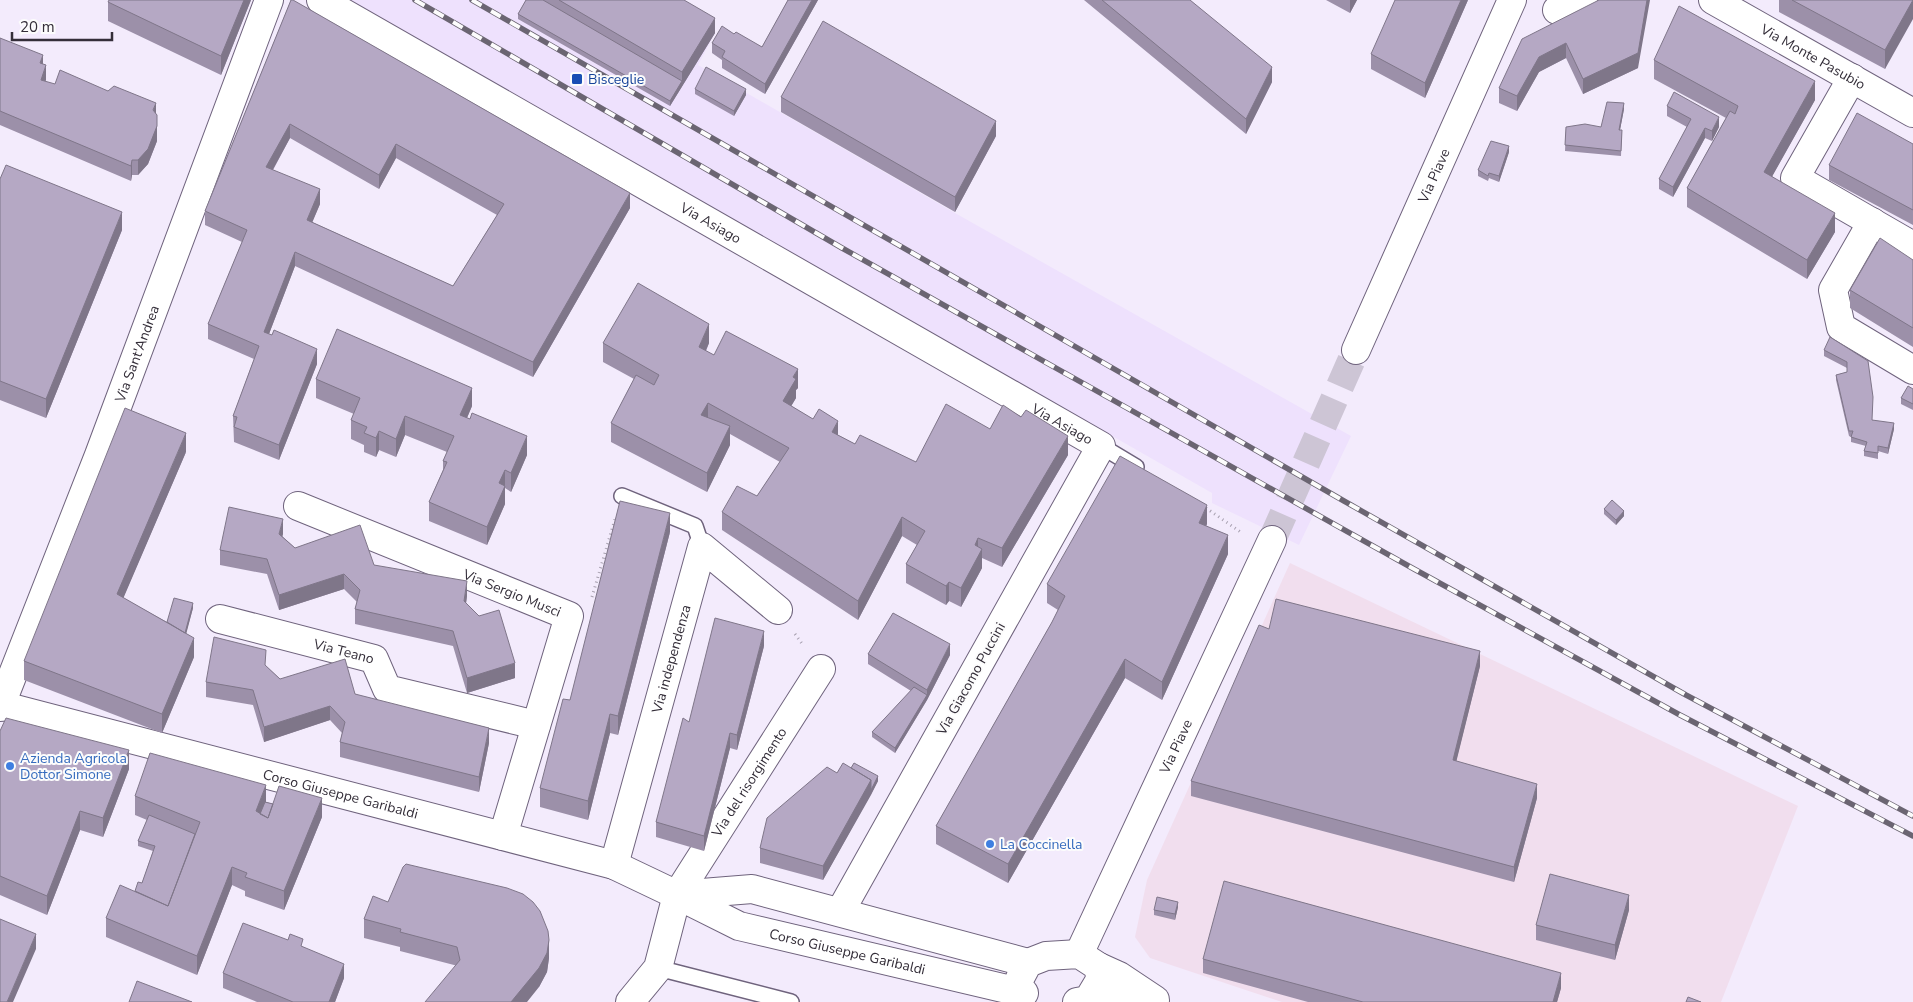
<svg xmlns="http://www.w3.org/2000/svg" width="1913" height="1002" font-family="'Nunito Sans',sans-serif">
  <rect width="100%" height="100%" fill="#f3ebfc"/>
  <path fill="#eee1fd" d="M350 0H658L715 33 698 65 955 213 1351 436 1299 545 1212 503V493Z"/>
  <path fill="#f1deee" d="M1290 563 1798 806 1721 1002H1282L1150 958 1135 937 1147 880Z"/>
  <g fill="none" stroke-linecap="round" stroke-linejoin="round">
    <path stroke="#cdc5d5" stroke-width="28" stroke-dasharray="28 14" stroke-linecap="butt" d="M1272 540 1356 350"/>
    <g stroke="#6f637d" stroke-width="18">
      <path id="lane" d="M1101 446 1136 467
        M622 496 695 526 702 547
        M658 968 791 1002"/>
    </g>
    <g stroke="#6f637d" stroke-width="30">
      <g id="street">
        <path id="s1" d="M321 0 1101 446 840 912"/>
        <path id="s2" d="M1713 0 1913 113"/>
        <path d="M1557 10 1583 0"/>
        <path d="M1852 78 1795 178 1913 246"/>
        <path d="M1872 222 1833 290 1841 327 1913 370"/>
        <path id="s3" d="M298 506 569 616 503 836"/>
        <path id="s4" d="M220 619 374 659 387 689 536 725"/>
        <path id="s5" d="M0 707 99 455 269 0"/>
        <path id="s6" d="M614 865 702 547 778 610"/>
        <path id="s7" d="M677 895 821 669"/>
      </g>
    </g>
    <g stroke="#6f637d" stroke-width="30">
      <g id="secondary">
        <path id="s8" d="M1356 350 1512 0"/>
        <path id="s9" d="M0 705 614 865 677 895 739 926 1024 993"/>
        <path d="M677 895 752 889 1028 963"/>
        <path id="s10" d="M1079 954 1272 540"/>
        <path d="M1020 978 1028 963 1046 956 1079 954 1099 967 1100 980 1088 1000 1077 1002"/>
        <path d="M1088 1000H1155L1119 976 1099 967"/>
        <path d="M630 1002 658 968 677 895"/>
      </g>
    </g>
    <path stroke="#a69fae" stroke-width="3" stroke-dasharray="1 4" stroke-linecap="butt" d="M1206 508 1242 533
      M592 597 615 519
      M795 634 803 645"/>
    <use href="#lane" stroke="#fff" stroke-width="15"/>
    <use href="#street" stroke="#fff" stroke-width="28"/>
    <use href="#secondary" stroke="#fff" stroke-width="28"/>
    <g stroke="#6b6572" stroke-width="5.5">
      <path id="rail" d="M415 0 842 248 1414 569 1680 715 1913 836
        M472 0 1344 501 1686 695 1913 816"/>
    </g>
    <use href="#rail" stroke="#fcfcfc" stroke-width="4" stroke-dasharray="11" stroke-linecap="butt"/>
  </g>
  <path fill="#9c90a9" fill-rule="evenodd" d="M251 0 221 75 108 21V2Z
    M291 0 630 208 533 377 295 266 269 334 317 364 279 460 234 442 233 416 254 359 208 339V324L242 242 205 225V211ZM290 138 379 189 396 158 497 215 453 286 312 222 320 204 273 170Z
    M526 0H684L715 33 670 106 518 19V14Z
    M788 0H818L765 94 722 68V60L712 53V43L734 34 762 47Z
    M1084 0H1190L1272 82 1246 134Z
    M1326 0H1357L1350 13Z
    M1468 0 1425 98 1371 69V54Z
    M1599 0 1638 68 1583 94 1566 58 1539 72 1517 111 1499 103V88Z
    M1779 0H1913L1885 69 1779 12Z
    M0 38 43 64 45 82 156 114 157 141 148 164 138 175H132L131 181 0 125Z
    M1654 60 1815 100 1772 176 1835 232 1807 279 1687 207V188L1726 118 1654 79Z
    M695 89 746 95 734 116 695 94Z
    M781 97 996 136 955 212 781 112Z
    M1667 106 1719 127 1712 141 1705 138 1673 197 1659 189V179L1687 127 1667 116Z
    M1624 109 1620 130H1622L1621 156 1565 151 1566 127H1601Z
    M1913 144V225L1829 180V165Z
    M1509 152 1499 182 1489 178 1488 181 1478 176V170Z
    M0 179 122 230 46 418 0 400Z
    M1913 260V347L1850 308V290Z
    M603 343H709L706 351 714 355 798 388 796 390V398L791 406 838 435 855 444 916 462 990 429 1068 455 1002 567 982 558V568L961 607 949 601 946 605 906 583V564L917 545 902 536 858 620 722 530V512L757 496 780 462 730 434V445L707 492 611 442V423L634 379 603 362Z
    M1824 350 1868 361 1872 420 1894 429 1888 454 1878 451V459L1864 456V451L1866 446 1851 442V437L1849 436 1836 380V375L1847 372V368L1824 356Z
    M316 379 472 406 467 418 527 455 511 492 505 488V504L487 545 429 521V502L443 470V461L447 452 405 435 396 457 379 450 376 457 364 452V445L351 439V420L354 414 316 398Z
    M1913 389V410L1901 404V398Z
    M186 452 123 598 167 622 193 608 186 633 194 657 162 733 24 680V661Z
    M1604 509 1624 516 1616 525 1604 514Z
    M1207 524 1206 526 1228 554 1162 700 1125 678 1008 883 936 844V826L1052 622 1058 610 1047 603V584Z
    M670 532 618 735 610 733 588 820 540 807V788L570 700Z
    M283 534 282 536 295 548 374 565 467 596 466 604 515 678 467 693 453 646 355 624V609L357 602 344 589 279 610 267 574 220 565V550Z
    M1269 629 1480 666 1456 761 1537 798 1514 882 1191 796V781Z
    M764 646 737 750 730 748 704 851 656 837V822L689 722Z
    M868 654 950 655 927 700 895 753 872 737V732L911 691 868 664Z
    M266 666 280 679 355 694 489 743 479 792 340 757V742L342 733 330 720 264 742 253 705 206 697V682Z
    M0 731 129 769 103 837 80 830 47 915 0 895Z
    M851 768 878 781 823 880 760 863V848L837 773Z
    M135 796 266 802 322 817 284 910 245 896V891L232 885 197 975 106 937V918L135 891 142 883 153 851 138 846V841L147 820 135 815Z
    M388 902 549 958 547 972 539 987 400 951V947L364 938V919Z
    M1178 907 1175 920 1154 915V910Z
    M1629 910 1615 960 1536 940V925Z
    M303 947 344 978 335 1002H257L223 988V973Z
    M1203 959 1561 988 1557 1002H1308L1203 973Z"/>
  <path fill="#7f7689" d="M244 0H251L221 75V56Z
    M812 0H818L765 94V84Z
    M1350 0H1357L1350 13Z
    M1461 0H1468L1425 98V83Z
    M1647 0H1650L1638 68 1583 94V79Z
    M1913 0V19L1885 69V50Z
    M715 18V33L670 106V101L682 81V72Z
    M1566 43V58L1539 72 1517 111V96L1539 57Z
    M43 55V70L40 63Z
    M46 65V80L41 95V80Z
    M1272 67V82L1246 134V119Z
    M1815 81V100L1764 191V172Z
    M746 89V95L734 116V111Z
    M156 103V118L153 110Z
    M1624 103V109L1619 135V130Z
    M157 115V141L148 164 138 175V160Z
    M1719 117V127L1712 141V131Z
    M996 121V136L955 212V197Z
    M290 124V138L266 182V167Z
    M1705 128V138L1673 197V187Z
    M396 144V158L379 189V175Z
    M1509 146V152L1499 182V176Z
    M132 160V175L131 181V166Z
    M320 189V204L307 235V220Z
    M630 193V208L533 377V362Z
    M122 212V230L46 418V399Z
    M1835 213V232L1807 279V260Z
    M295 252V266L264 347V332Z
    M709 324V343L699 366V347Z
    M317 349V364L279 460V445Z
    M798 369V388L796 390V398L783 420V401L793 377Z
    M472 388V406L460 434V415Z
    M708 403V421L701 415Z
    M405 416V435L396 457V439Z
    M838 421V440L832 432Z
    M1894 423V429L1888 454V448Z
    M730 426V445L707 492V473Z
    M379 431V450L376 457V438Z
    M186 433V452L117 613V594Z
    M527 436V455L511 492V473Z
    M1068 436V455L1002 567V548Z
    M505 470V504L487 545V527L499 483Z
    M1207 505V524L1199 542V523Z
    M1624 511V516L1616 525V520Z
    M670 513V532L618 735V716Z
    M902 517V536L858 620V601Z
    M283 519V534L279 549V534Z
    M1228 535V554L1162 700V682Z
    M978 538V555L982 549V568L961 607V588L975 545Z
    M344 574V589L279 610V595Z
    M467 581V596L464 616V601Z
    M949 582V601L946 605V586Z
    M193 603V608L182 650V644Z
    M764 631V646L737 750V735Z
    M194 638V657L162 733V714Z
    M950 644V655L927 700V690Z
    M1480 651V666L1453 775V760Z
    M1125 659V678L1008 883V864Z
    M515 663V678L467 693V678Z
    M927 695V700L895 753V748Z
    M330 706V720L264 742V727Z
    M610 714V733L588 820V801Z
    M489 728V743L479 792V777Z
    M730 733V748L704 851V836Z
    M129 750V769L103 837V818Z
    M878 776V781L871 795 823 880V866L871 780Z
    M1537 784V798L1514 882V867Z
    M266 785V804L256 825V811Z
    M322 798V817L284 910V891Z
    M80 811V830L47 915V896Z
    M232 867V885L197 975V956Z
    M1629 895V910L1615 960V945Z
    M1178 902V907L1175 920V914Z
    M36 934V949L13 1002H7Z
    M549 940V958L547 972 539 987 527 1002H511Z
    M344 964V978L335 1002H329Z
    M1561 973V988L1557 1002H1553Z"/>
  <path fill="#b5a8c4" stroke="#7f7689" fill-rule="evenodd" d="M109 0H244L221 56 108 2Z
    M291 0H293L630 193 533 362 295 252 264 332 272 335 274 330 317 349 279 445 234 427 237 417 233 416 259 346 208 324 247 230 205 211ZM290 124 379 175 396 144 504 204 453 286 307 220 320 189 266 167Z
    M526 0H543L682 81 670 101 518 14Z
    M559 0H684L715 18 682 72Z
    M788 0H812L765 84 722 57 725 51 712 43 722 26 734 34 736 32 762 47Z
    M1102 0H1190L1272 67 1246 119Z
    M1395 0H1461L1425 83 1371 54Z
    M1599 0H1647L1638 53 1583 79 1566 43 1539 57 1517 96 1499 88 1522 39Z
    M1792 0H1913L1885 50Z
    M1679 6 1815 81 1764 172 1835 213 1807 260 1687 188 1730 111 1735 114 1738 106 1654 60Z
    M823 21 996 121 955 197 781 97Z
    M0 38 43 55 40 63 46 65 41 80 55 84 60 70 108 91 114 86 156 103 153 110 157 115V126L148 149 138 160H132L131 166 0 111Z
    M706 67 746 89 734 111 695 89Z
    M1674 92 1719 117 1712 131 1705 128 1673 187 1659 179 1691 119 1667 106Z
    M1607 102 1624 103 1619 130H1622L1621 151 1565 145 1566 127 1585 124 1601 127Z
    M1857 113 1913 144V210L1829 165Z
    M1491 141 1509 146 1499 176 1489 173 1488 176 1478 170Z
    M6 165 122 212 46 399 0 381V179Z
    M1880 238 1913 260V328L1850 290Z
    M638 283 709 324 699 347 714 355 726 331 798 369 793 377 796 379 783 401 813 419 819 409 838 421 832 432 855 444 860 435 916 462 946 404 990 429 1003 405 1021 417 1026 410 1068 436 1002 548 978 538 975 545 982 549 961 588 949 582 946 586 906 564 925 531 902 517 858 601 722 512 737 486 757 496 789 448 708 403 701 415 730 426 707 473 611 423 636 375 654 385 659 375 603 343Z
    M337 329 472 388 460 415 470 419 472 413 527 436 511 473 505 470 499 483 505 486 487 527 429 502 447 462 443 461 454 436 405 416 396 439 379 431 376 438 364 433 367 427 351 420 360 398 316 379Z
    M1830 337 1868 361 1873 397 1872 420 1894 423 1888 448 1878 446V453L1864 451 1867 442 1851 437 1853 431H1849L1836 375 1847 372V362L1824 350Z
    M1908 386 1913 389V404L1901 398Z
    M125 408 186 433 117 594 194 638 162 714 24 661Z
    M1120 456 1207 505 1199 523 1228 535 1162 682 1125 659 1008 864 936 826 1052 622 1065 596 1047 584Z
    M1612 500 1624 511 1616 520 1604 509Z
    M620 501 670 513 618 716 610 714 588 801 540 788 563 699 570 700Z
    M229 507 283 519 279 534 295 548 360 525 374 565 467 581 464 601 479 616 499 610 515 663 467 678 453 631 355 609 360 590 344 574 279 595 267 559 220 550Z
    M174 598 193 603 185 633 167 622Z
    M1276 599 1480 651 1453 760 1537 784 1514 867 1191 781 1259 625 1269 629Z
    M893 613 950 644 927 690 868 654Z
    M715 618 764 631 737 735 730 733 704 836 656 822 683 718 689 722Z
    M214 637 266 650 265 665 280 679 345 659 355 694 489 728 479 777 340 742 345 722 330 706 264 727 253 690 206 682Z
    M914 687 927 695 895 748 872 732Z
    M6 718 129 750 103 818 80 811 47 896 0 876V731Z
    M150 753 266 785 256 811 268 818 279 786 322 798 284 891 245 877 247 873 232 867 197 956 106 918 120 885 168 906 200 822 135 796Z
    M843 763 871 780 823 866 760 848 767 818 827 767 837 773Z
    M854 763 878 776 871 790V780L851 768Z
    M265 802 273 804 268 818 260 814Z
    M149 815 195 834 168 906 135 891 138 882 142 883 155 846 138 841Z
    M406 864 507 888 523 894 533 902 540 911 548 931 549 940 547 953 539 968 511 1002H425L460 960 457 947 400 932 401 929 364 919 373 896 388 902 403 867Z
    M1550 874 1629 895 1615 945 1536 925Z
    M1224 881 1561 973 1553 1002H1363L1203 959Z
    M1157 897 1178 902 1175 914 1154 910Z
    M0 919 36 934 7 1002H0Z
    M243 923 288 940 290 934 303 939 301 946 344 964 329 1002H293L223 973Z
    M137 981 192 1002H129Z
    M1688 997 1701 1002H1686Z"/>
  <rect fill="#1a4fb4" stroke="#fcfcfc" stroke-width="2" x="571" y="73" width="12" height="12" rx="2.5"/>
  <g fill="#3f7fe0" stroke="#fcfcfc" stroke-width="2">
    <circle cx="10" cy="766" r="5"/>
    <circle cx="990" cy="844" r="5"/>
  </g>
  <g text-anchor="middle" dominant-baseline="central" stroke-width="4" stroke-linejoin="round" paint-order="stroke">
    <g font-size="14" fill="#342e39" stroke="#fcfcfc">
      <text stroke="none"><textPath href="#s2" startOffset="115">Via Monte Pasubio</textPath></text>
      <text stroke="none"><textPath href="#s8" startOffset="191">Via Piave</textPath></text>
      <text stroke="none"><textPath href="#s1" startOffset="449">Via Asiago</textPath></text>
      <text stroke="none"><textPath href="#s5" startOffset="379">Via Sant'Andrea</textPath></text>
      <text stroke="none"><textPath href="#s1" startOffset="854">Via Asiago</textPath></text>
      <text stroke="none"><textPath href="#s3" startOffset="231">Via Sergio Musci</textPath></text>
      <text stroke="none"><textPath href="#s4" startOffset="128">Via Teano</textPath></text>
      <text stroke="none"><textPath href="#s6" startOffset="214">Via independenza</textPath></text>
      <text transform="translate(971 679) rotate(-61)">Via Giacomo Puccini</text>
      <text stroke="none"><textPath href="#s10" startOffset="229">Via Piave</textPath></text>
      <text stroke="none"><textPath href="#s7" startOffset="134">Via del risorgimento</textPath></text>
      <text stroke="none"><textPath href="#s9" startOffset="352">Corso Giuseppe Garibaldi</textPath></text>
      <text stroke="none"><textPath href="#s9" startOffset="885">Corso Giuseppe Garibaldi</textPath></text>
    </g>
    <g font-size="14" fill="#164399" stroke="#fcfcfc" text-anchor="start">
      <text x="588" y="79">Bisceglie</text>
    </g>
    <g font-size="14" fill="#366cbe" stroke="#fcfcfc" text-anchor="start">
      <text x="20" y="758">Azienda Agricola<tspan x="20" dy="16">Dottor Simone</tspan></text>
      <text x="1000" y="844">La Coccinella</text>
    </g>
  </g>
  <path d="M12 32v8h100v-8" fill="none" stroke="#342e39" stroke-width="2.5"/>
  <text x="20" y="32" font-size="15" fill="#342e39" stroke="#fcfcfc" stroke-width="4" paint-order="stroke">20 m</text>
</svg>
